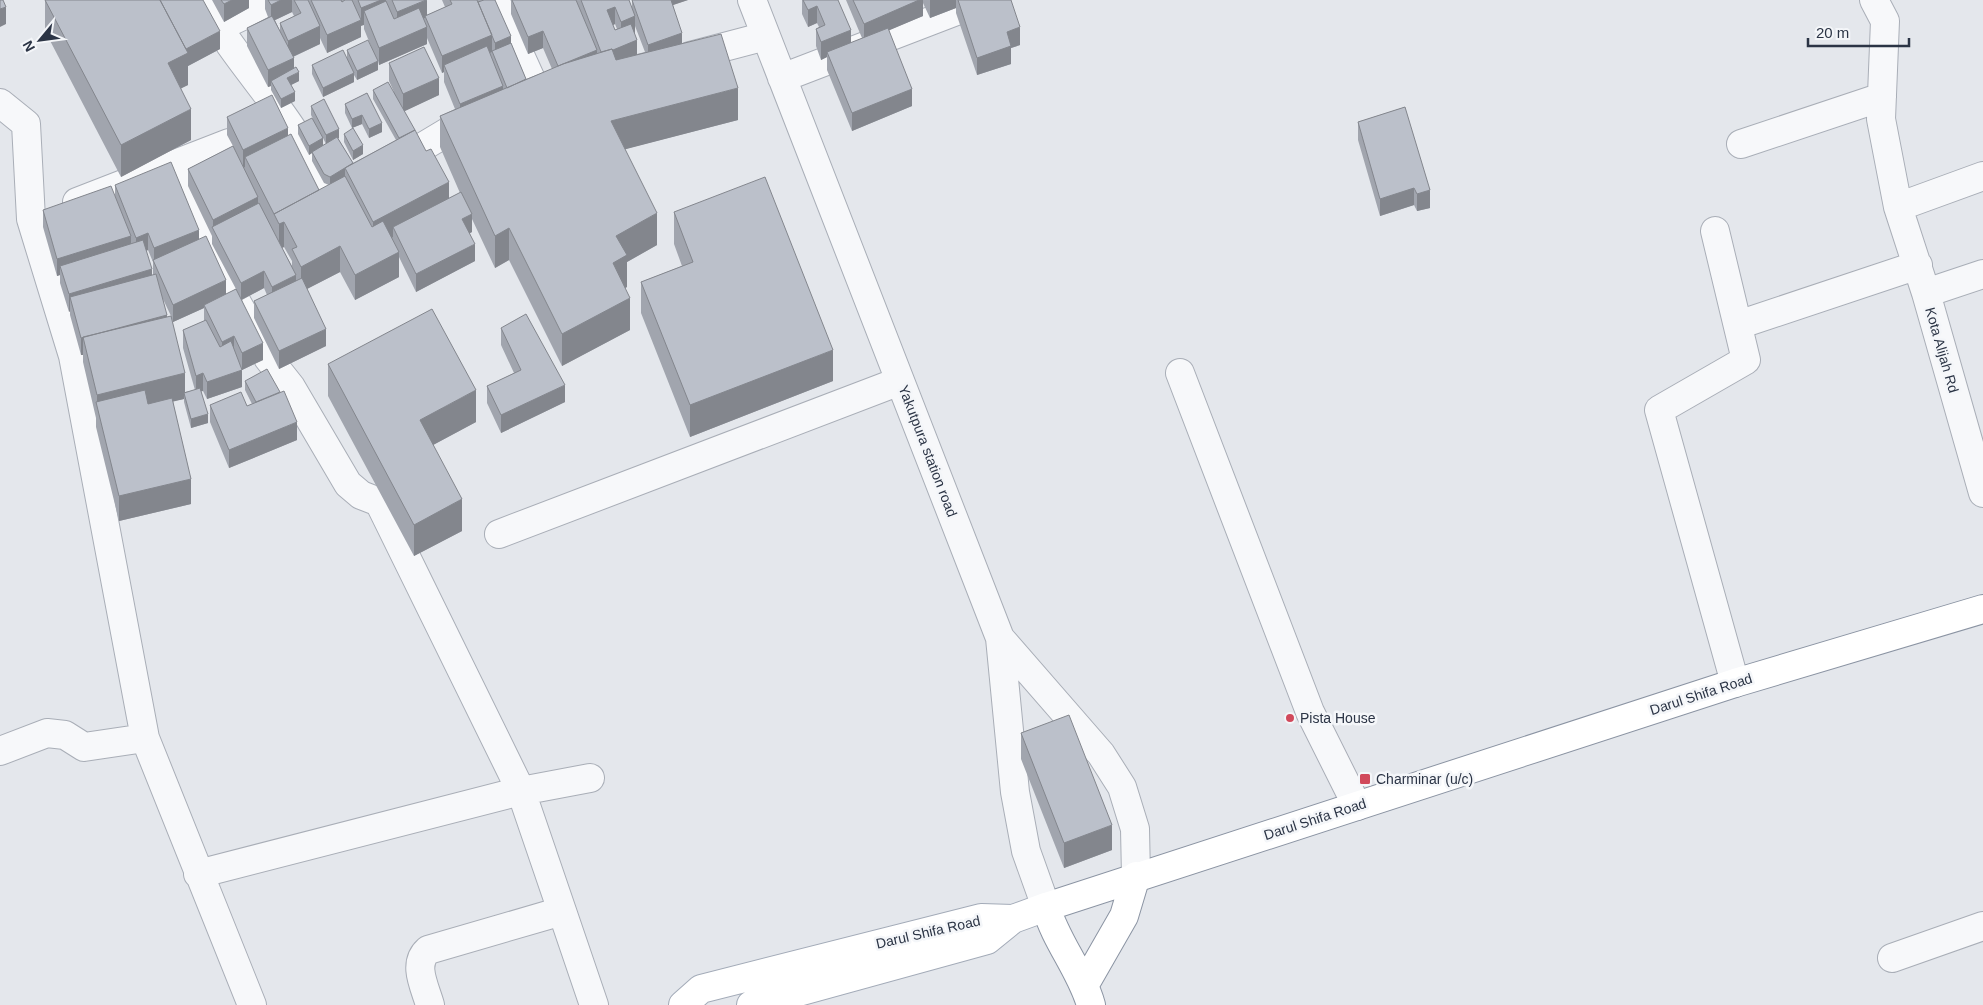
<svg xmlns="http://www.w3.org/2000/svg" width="1983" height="1005" font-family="Helvetica,sans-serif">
  <rect width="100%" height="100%" fill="#e4e7ec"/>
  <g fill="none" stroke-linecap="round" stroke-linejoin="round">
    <g stroke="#a9aeb7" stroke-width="30">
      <path id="minor" d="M203 0C227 48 265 87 294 132 306 151 314 187 337 191L414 152 449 131 474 121
        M495 0 539 97
        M752 0 1000 638 1101 754 1122 787 1135 829 1136 876
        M1874 0 1885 21 1881 119 1898 207 1926 293 1983 493
        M217 28 276 0
        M690 56 766 36
        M782 78 985 0
        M0 103 26 124 31 219 73 356 145 738 252 1005
        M1741 144 1882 97
        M172 166 213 260 268 358 291 387 348 484 361 495 379 502 521 791 562 911 428 950C412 964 425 987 430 1005
        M77 202 229 143
        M1898 207 1983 176
        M1715 231 1746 360 1659 410 1735 683
        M1926 293 1983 274
        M1738 325 1918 265
        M1180 373 1310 712 1357 806
        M499 534 900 381
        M1000 638 1015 792 1026 851 1046 907
        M0 751 47 733 65 735 84 747 145 738
        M198 874 521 791 590 778
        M562 911 594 1005
        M1892 958 1983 926"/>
    </g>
    <g stroke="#a3abb8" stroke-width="30">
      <path id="major" d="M683 1005 701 989 981 918 1013 919 1046 907
        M751 1005 987 940 1013 919"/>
    </g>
    <g stroke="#8b94a3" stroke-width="30">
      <path id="highway" d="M1085 984 1124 916 1136 876
        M1091 1005C1081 970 1056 942 1046 907L1735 683 1983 609"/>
    </g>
    <use href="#minor" stroke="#f7f8fa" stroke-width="28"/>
    <use href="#major" stroke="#fff" stroke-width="28"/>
    <use href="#highway" stroke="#fff" stroke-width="28"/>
  </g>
  <path fill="#a1a5ae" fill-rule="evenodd" d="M45 0 220 49 188 66V85L181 88 191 140 121 177 45 31Z
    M212 0H249V8L224 22Z
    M265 0H427V15L445 7 442 0H495L511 43 526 79 552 69 543 48 528 54 511 14V0H629L632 8V0H688L673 5 682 43 738 120 625 149 657 245 627 262V287L625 288 630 330 562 366 509 260 495 268 472 219V232L470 233 475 261 416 292 399 257V277L355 300 340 272 307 289 326 346 279 369 254 318V301L267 295 264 288 242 300 263 360 242 370 239 364 242 387 207 399 203 391H201L208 423 191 428 184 402V399L173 401 191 504 119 521 96 427V418L83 362V355H81L70 315V311L69 312 60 283V275L57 276 43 227V210L115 196V185L199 239 226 294 236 289 212 244V236L188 186V169L233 146 227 135V117L288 135 319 190 329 185 324 183 312 161V153L309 155 298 134V125L313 119 311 115V106L339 138H338L353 163 396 140 373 99V90L394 92 389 81V63L439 95 404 111 449 199 460 193 440 147V116L455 109 444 82V72L442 73 427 38V44L379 65 378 61V70L357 80 354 75V82L323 97 312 74V65L347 58V50L377 61 364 29V25H361V37L327 53 320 38V44L293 57 294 68 299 81 291 85 295 101 281 108 271 90V86L268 87 247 46V28L268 17 265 9ZM292 12 294 16 280 23V31L275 20ZM615 24 617 29 615 30 613 25ZM635 26 645 52 637 54 634 34 635 33ZM323 138 326 144 323 145ZM284 247 292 261V266L282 248ZM148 250 153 262V275H152L146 251ZM163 299 171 316 167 317ZM204 308V321L183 330V348L195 390 185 392 172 319 173 322Z
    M802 0H838L851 43 862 38 846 0H1011L1020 45 1011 48V64L977 75 956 13V8L930 18 923 3V16L889 30 912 106 852 131 827 70V57L821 60 816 46V29L819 27 817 23 808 27 802 14Z
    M367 93 382 132 369 138 362 124 352 128 345 113V104Z
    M1405 107 1430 208 1417 211 1414 205 1380 216 1358 140V122Z
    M344 134 363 154 353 160 344 142Z
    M674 212 833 381 690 437 641 313V282L682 266 674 244Z
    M501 328 565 402 501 433 487 403V386L514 373 501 345Z
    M328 364 476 422 433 445 462 531 414 556 328 396Z
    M245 381 297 440 229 468 210 422V405L247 406 252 404 245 390Z
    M1021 733 1112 850 1064 868 1021 759Z"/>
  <path fill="#83868d" d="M232 0H249V8L224 22V4Z
    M281 0H292V12L271 22V5Z
    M381 0H386V15L364 11V25L361 26V8Z
    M427 0V17L425 16V18L397 29V12Z
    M667 0H688L667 7Z
    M919 0H923V16L864 41V24Z
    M930 0H956V8L930 18Z
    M817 6V23L808 27V10Z
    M6 7V24L0 27V9Z
    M615 7V24L607 28V10Z
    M635 16V33L621 39V22Z
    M361 20V37L327 53V35Z
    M320 26V44L288 59V41Z
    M427 27V44L379 65V48Z
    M1020 27V45L1011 48V64L977 75V58L1007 32Z
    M851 30V48L827 52V57L821 60V42Z
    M220 31V49L188 66V85L168 95V63L182 51Z
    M543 31V48L528 54V37Z
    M682 33V50L648 63V45Z
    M492 35V52L447 71 444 65V72L442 73V56Z
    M511 36V45L495 52V43Z
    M637 40V58L602 71V54Z
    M597 50V67L558 66Z
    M294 58V75L299 72V81L287 87V78L271 81V86L268 87V70Z
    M378 61V70L357 80V71Z
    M354 73V82L323 97V88Z
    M439 78V95L403 112V94Z
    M503 86V103L460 121V104Z
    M738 88V120L611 153V121Z
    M912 89V106L852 131V113Z
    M295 92V101L281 108V99Z
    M191 109V140L121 177V145Z
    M362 115V124L352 128V119Z
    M382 123V132L369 138V129Z
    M288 128V145L245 157V167L243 168V150Z
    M339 129V138L326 144V135Z
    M323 138V147L312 152V153L309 155V146Z
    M363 145V154L353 160V151Z
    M345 168V177L330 186V177Z
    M449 182V207L393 227V237L373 247V222Z
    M1414 188V205L1380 216V199Z
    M1430 190V208L1417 211V194Z
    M258 197V215L213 228V220Z
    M657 213V245L627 262V287L613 294V263L616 236Z
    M472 214V232L462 237V219Z
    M284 222V247L279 249V224Z
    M509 228V260L495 268V236Z
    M199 230V248L154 263V248Z
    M148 233V250L136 255V238Z
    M131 236V253L60 266V275L57 276V259Z
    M475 244V261L416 292V274Z
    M340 246V272L301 292V267Z
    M399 252V277L355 300V275Z
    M152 269V287L70 297V311L69 312V294Z
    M264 271V288L241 300V283Z
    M296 275V292L272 304V287Z
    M226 280V298L204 305V308L173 322V305Z
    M630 298V330L562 366V334Z
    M167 315V332L83 337Z
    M326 329V346L279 369V351Z
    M234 336V353L222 359V342Z
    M83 337V355H81V338Z
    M263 343V360L242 370V353Z
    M833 350V381L690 437V405Z
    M242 370V387L207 399V382Z
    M185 373V398L184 393V399L100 419 97 404V395Z
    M203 373V391L196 393V376Z
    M565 385V402L501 433V415Z
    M476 390V422L420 452V420Z
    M208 414V423L191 428V419Z
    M297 422V440L229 468V450Z
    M191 479V504L119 521V496Z
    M462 499V531L414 556V525Z
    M1112 825V850L1064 868V843Z"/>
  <path fill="#bbc0ca" stroke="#83868d" d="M0 0H3L6 7 0 9Z
    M45 0H160L188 53 168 63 191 109 121 145Z
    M160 0H203L220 31 186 49Z
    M221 0H232L224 4Z
    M268 0H281L271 5Z
    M294 0H308L320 26 288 41 280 23 301 13Z
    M311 0H341L342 2 345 0H352L361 20 327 35Z
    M358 0H381L361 8Z
    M392 0H426L397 12Z
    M450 0H477L492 35 442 56 425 16 452 4Z
    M484 0H495L511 36 495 43 478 2Z
    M512 0H576L597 50 558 66 543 31 528 37Z
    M581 0H629L635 16 621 22 615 7 607 10 615 30 631 24 637 40 613 50 612 49 601 52Z
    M632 0H671L682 33 648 45Z
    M803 0H838L851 30 821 42 816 29 825 25 817 6 808 10Z
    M853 0H919L864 24Z
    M958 0H1011L1020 27 1007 32 1011 46 977 58Z
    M386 1 394 19 419 8 427 27 379 48 364 11Z
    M272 16 294 58 268 70 247 28Z
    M888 28 912 89 852 113 827 52Z
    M721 34 738 88 611 121 657 213 616 236 627 255 613 263 630 298 562 334 509 228 495 236 440 116 563 64 612 49 616 60Z
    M368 40 378 61 357 71 347 50Z
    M511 43 526 79 507 88 492 51Z
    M487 46 503 86 460 104 444 65Z
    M424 47 439 78 403 94 389 63Z
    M343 50 354 73 323 88 312 65Z
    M296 67 299 72 287 78 295 92 281 99 271 81Z
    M388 82 415 130 399 138 373 90Z
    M367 93 382 123 369 129 362 115 352 119 345 104Z
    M272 95 288 128 243 150 227 117Z
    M324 99 339 129 326 135 311 106Z
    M1405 107 1430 190 1417 194 1414 188 1380 199 1358 122Z
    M312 118 323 138 309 146 298 125Z
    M353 128 363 145 353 151 344 134Z
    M415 130 426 151 431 149 449 182 373 222 345 168Z
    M291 134 319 190 274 214 245 157Z
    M337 137 353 163 330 177 324 174 312 152Z
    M233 146 258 197 213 220 188 169Z
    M171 162 199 230 154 248 148 233 136 238 115 185Z
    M345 176 372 227 383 221 399 252 355 275 340 246 301 267 292 249 297 247 284 222 279 224 274 214Z
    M765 177 833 350 690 405 641 282 693 262 674 212Z
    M111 186 131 236 57 259 43 210Z
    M461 192 472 214 462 219 475 244 416 274 393 227Z
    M259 203 296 275 272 287 264 271 241 283 212 227Z
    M206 236 226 280 173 305 153 260Z
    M143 240 152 269 69 294 60 266Z
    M156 274 167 315 81 338 70 297Z
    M302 278 326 329 279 351 254 301Z
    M236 289 263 343 242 353 234 336 222 342 204 305Z
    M432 309 476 390 420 420 462 499 414 525 328 364Z
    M526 314 565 385 501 415 487 386 521 370 501 328Z
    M171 316 185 373 97 395 83 337Z
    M206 320 220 347 231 341 242 370 207 382 203 373 196 376 183 330Z
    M267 369 280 392 256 402 245 381Z
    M200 388 208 414 191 419 184 393Z
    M145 390 148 404 172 398 191 479 119 496 96 402Z
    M284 391 297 422 229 450 210 405 241 392 247 406Z
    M1069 715 1112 825 1064 843 1021 733Z"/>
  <g fill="#d1495b" stroke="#f4f6f9" stroke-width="2">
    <circle cx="1290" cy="718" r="5"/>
    <rect x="1359" y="773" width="12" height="12" rx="2.5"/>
  </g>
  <g text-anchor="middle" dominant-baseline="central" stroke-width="5" stroke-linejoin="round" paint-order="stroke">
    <g font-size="14" fill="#2b3445" stroke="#f4f6f9">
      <text transform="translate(1942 350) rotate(74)">Kota Alijah Rd</text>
      <text transform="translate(928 451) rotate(69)">Yakutpura station road</text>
      <text transform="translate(1701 694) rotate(-18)">Darul Shifa Road</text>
      <text transform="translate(1315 819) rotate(-18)">Darul Shifa Road</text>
      <text transform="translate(928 932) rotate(-13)">Darul Shifa Road</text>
    </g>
    <g font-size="14" fill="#2b3445" stroke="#f4f6f9" text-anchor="start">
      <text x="1300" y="718">Pista House</text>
      <text x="1376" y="779">Charminar (u/c)</text>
    </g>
  </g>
  <g transform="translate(40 40) rotate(241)" stroke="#f4f6f9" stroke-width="4" paint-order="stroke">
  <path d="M0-4L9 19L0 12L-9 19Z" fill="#2b3445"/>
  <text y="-8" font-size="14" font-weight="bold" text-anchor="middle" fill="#2b3445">N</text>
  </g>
  <path d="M1808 38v8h101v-8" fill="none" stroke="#2b3445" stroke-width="2.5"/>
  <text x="1816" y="38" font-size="15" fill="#2b3445" stroke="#f4f6f9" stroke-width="4" paint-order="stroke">20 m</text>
</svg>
